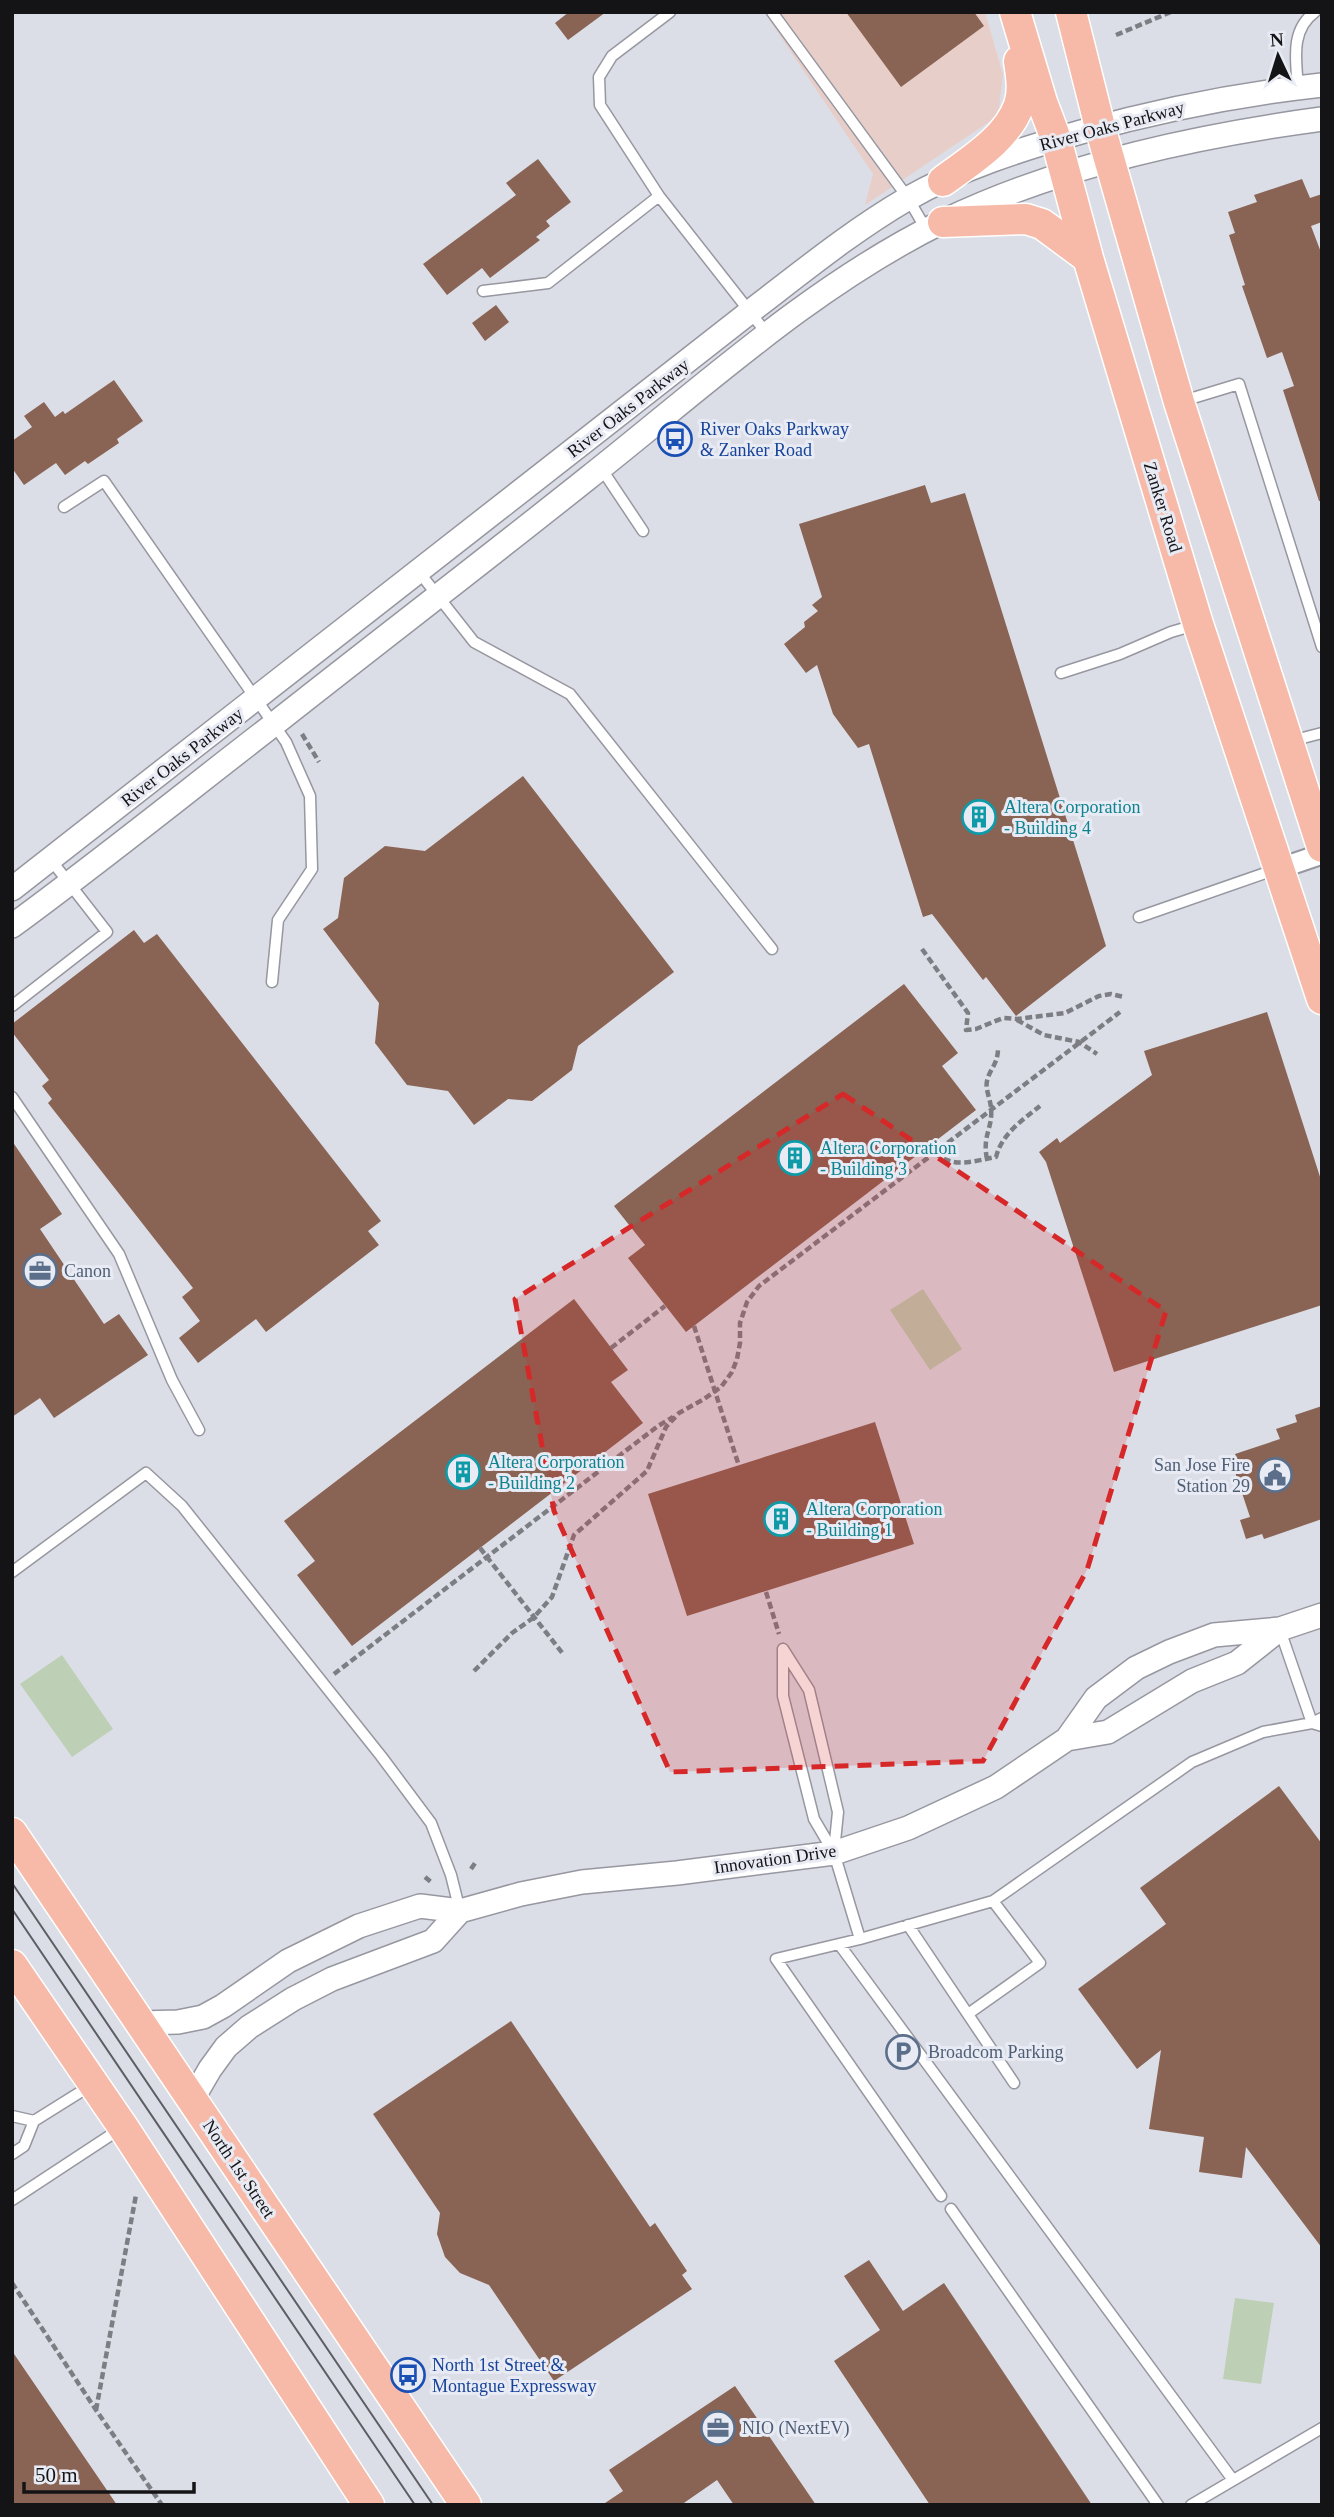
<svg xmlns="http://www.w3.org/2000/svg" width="1334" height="2517" font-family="Georgia,serif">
  <rect width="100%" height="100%" fill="#dcdee7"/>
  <path fill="#e8cec8" d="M764 12H985L1003 75 998 116 865 205 873 174Z"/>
  <path fill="#bdd0b5" d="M923 1289 962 1349 930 1370 890 1310Z
    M62 1655 113 1729 72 1757 20 1684Z
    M1235 2298 1274 2303 1261 2384 1223 2379Z"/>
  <path fill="#896353" d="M569 12H606L568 40 555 23Z
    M846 12H974L984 26 901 87Z
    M538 159 571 202 546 221 550 226 536 237 540 240 490 278 482 268 447 295 423 264 516 195 506 183Z
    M1302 179 1310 198 1322 194V222L1311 226 1322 255V501H1319L1283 390 1294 386 1282 352 1267 358 1242 286 1245 285 1229 235 1235 233 1228 212 1257 202 1254 195Z
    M496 305 509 322 485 341 472 323Z
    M114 380 143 421 117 439 119 443 88 464 85 461 65 475 56 463 24 485 12 468V441L32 427 24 416 44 402 55 417 63 411 65 414Z
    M925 485 931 503 965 493 1106 946 1016 1016 986 977 983 980 932 914 923 917 869 744 858 748 833 714 817 665 806 673 784 644 805 627 804 622 818 611 812 605 822 597 799 524Z
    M523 776 674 972 578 1046 572 1070 532 1101 508 1099 474 1125 448 1091 407 1085 375 1043 379 1003 323 929 338 918 344 878 385 846 425 851Z
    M134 930 144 943 157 934 381 1221 368 1231 379 1245 266 1332 256 1319 198 1363 179 1338 200 1321 182 1297 193 1288 48 1103 52 1099 42 1086 49 1080 12 1032V1024Z
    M904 984 958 1053 942 1066 976 1110 686 1332 628 1258 645 1245 614 1206Z
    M1267 1012 1322 1183V1305L1114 1372 1046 1162 1039 1152 1057 1138 1060 1143 1152 1075 1144 1051Z
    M12 1141 62 1214 40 1229 104 1324 119 1314 148 1355 54 1418 40 1398 12 1417Z
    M574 1299 628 1370 611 1382 643 1423 352 1646 297 1575 315 1561 284 1521Z
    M1322 1406V1519L1264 1539 1262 1534 1246 1539 1240 1520 1250 1517 1231 1460 1237 1459 1235 1454 1280 1439 1276 1429 1297 1422 1295 1415Z
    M875 1422 914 1544 687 1616 648 1494Z
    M1279 1786 1322 1844V2248L1246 2147 1242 2178 1199 2172 1204 2137 1149 2129 1161 2050 1137 2069 1078 1989 1166 1924 1140 1888Z
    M511 2021 650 2227 655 2223 687 2271 682 2275 692 2289 554 2381 489 2285 460 2273 445 2257 437 2234 440 2213 373 2114Z
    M869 2260 903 2311 944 2283 1092 2505H930L834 2361 880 2330 844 2276Z
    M12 2351 117 2505H12Z
    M735 2386 816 2505H734L717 2480 681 2505H602L623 2491 609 2470Z"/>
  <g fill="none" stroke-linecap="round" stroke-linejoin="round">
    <g stroke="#9697a0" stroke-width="13">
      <path id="service" d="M670 12 612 56 599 77 600 105 659 196 768 335
        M772 12 908 198 927 231
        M1298 87C1296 60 1290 30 1315 12
        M483 291 548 283 659 196
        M1183 401 1239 384 1322 647
        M601 468 643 531
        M64 507 104 481 286 742 310 796 312 869 278 920 272 982
        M419 572 474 642 570 694 772 949
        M1061 673 1120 654 1171 632 1195 625
        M1291 741 1322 733
        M1139 917 1277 869
        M12 1006 107 932 51 860
        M12 1097 119 1254 172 1380 199 1430
        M12 1572 146 1473 182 1506 381 1756 431 1823 451 1875 460 1911
        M1280 1630 1312 1723 1322 1718
        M783 1649V1696L814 1819 834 1853 860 1939 993 1901 1192 1762 1263 1732 1312 1723 1322 1726
        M783 1649 809 1690 838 1812 834 1851
        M908 1925 1014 2083
        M860 1939 776 1959 941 2196
        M839 1944 1233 2480
        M968 2014 1040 1963 993 1901
        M12 2116 34 2121
        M12 2154 24 2146 34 2121 90 2086
        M12 2200 120 2129
        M951 2209 1158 2505
        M1191 2505 1322 2428"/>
    </g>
    <g stroke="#9697a0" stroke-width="23">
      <path id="minor" d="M1278 869 1322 854"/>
    </g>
    <g stroke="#9697a0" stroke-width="26">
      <path id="tertiary" d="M12 889 751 311C802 272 852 231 907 199 961 168 1022 149 1081 132 1160 110 1240 94 1322 85
        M12 926C101 861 186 792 273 725 378 642 484 561 588 478 702 388 813 285 944 221 1060 165 1195 136 1322 119
        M1067 1739 1108 1732 1192 1681 1237 1663 1280 1629
        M140 2023 178 2022 203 2017 223 2006 288 1961 359 1926 420 1906 460 1911 521 1894 582 1882 677 1873 834 1853 908 1828 996 1787 1067 1739 1096 1698 1136 1668 1169 1652 1214 1635 1280 1629 1322 1615
        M192 2100 210 2069 226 2047 249 2027 293 1999 332 1979 433 1941 460 1911"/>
    </g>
    <g stroke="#fff" stroke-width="33">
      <path id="primary" d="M1015 12 1042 102 1056 139 1088 258 1198 624 1322 999
        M1071 12 1100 127 1179 402 1322 847
        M943 181C970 161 1008 138 1019 105 1024 91 1021 75 1019 61
        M943 222 1026 219 1042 224 1088 258
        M12 1833 466 2505
        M12 1965 123 2127 369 2505"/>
    </g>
    <path stroke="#7d7e84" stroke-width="4.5" stroke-dasharray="7 3.5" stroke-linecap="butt" d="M1116 35 1171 12
      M302 734 319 762
      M922 949 968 1013 966 1030 976 1029 1003 1018 1017 1019 1065 1013 1099 996 1111 994 1124 997
      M1017 1020 1044 1035 1079 1042 1097 1054
      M935 1153C954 1169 973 1161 996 1157 1002 1134 1021 1121 1040 1106
      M987 1159C982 1135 993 1128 991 1109 991 1100 985 1090 987 1081 990 1068 997 1066 998 1050
      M611 1348 665 1306
      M480 1548 563 1654
      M766 1592 779 1634
      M474 1671 512 1633 533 1618 552 1597 574 1535 647 1471 666 1427 679 1413 704 1399 721 1387 732 1372 737 1359 740 1343V1323L747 1302 759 1286 1120 1012
      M334 1674 658 1426 673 1417
      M471 1869 475 1863
      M425 1877 431 1882
      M12 2283 96 2410 162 2505
      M96 2410 136 2195"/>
    <use href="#service" stroke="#fff" stroke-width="10"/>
    <use href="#minor" stroke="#fff" stroke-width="19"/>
    <use href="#tertiary" stroke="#fff" stroke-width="23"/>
    <use href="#primary" stroke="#f7b9a8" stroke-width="30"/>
    <path stroke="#5d5d63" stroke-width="2" d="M12 1883 433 2505
      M12 1909 415 2505"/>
    <path stroke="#7d7e84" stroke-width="4.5" stroke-dasharray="7 3.5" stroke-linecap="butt" d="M694 1326 739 1466"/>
  </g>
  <path fill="#d62828" fill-opacity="0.2" stroke="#d62828" stroke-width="5" stroke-dasharray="14 9" stroke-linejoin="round" d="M843 1094 1166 1311 1087 1570 983 1761 670 1772 554 1511 515 1299Z"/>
  <defs>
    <g id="bus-ring" transform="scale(1.75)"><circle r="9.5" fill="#e9ebf4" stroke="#1a4fb4" stroke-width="1.5"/><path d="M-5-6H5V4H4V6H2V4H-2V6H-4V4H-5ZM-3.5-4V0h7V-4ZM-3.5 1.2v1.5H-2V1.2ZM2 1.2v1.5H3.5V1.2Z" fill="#1a4fb4"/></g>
    <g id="building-ring" transform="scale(1.75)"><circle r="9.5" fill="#e9ebf4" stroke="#0f9aa8" stroke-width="1.5"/><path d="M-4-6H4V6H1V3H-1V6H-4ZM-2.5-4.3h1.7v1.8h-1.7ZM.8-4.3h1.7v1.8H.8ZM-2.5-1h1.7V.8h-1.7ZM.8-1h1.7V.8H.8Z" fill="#0f9aa8"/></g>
    <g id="office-ring" transform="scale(1.75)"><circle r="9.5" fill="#e9ebf4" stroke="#5c6f8a" stroke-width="1.5"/><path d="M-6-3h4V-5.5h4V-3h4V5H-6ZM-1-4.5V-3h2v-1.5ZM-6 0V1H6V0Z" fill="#5c6f8a"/></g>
    <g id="civic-ring" transform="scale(1.75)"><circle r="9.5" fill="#e9ebf4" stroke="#5c6f8a" stroke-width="1.5"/><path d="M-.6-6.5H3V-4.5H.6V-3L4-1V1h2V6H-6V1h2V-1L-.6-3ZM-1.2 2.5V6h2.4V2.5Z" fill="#5c6f8a"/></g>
    <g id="parking-ring" transform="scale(1.75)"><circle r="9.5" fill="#e9ebf4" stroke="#5c6f8a" stroke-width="1.5"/><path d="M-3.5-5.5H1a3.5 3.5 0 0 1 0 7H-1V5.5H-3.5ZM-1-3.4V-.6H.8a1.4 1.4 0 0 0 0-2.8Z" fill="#5c6f8a"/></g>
  </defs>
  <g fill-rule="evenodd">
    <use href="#bus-ring" x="675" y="439"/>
    <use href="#building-ring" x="979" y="817"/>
    <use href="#building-ring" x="795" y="1158"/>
    <use href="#office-ring" x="40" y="1271"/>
    <use href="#building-ring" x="463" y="1472"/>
    <use href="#civic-ring" x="1275" y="1475"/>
    <use href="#building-ring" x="781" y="1519"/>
    <use href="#parking-ring" x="903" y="2052"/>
    <use href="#bus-ring" x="408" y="2375"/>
    <use href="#office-ring" x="718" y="2428"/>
  </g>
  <g text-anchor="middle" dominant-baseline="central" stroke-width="6" stroke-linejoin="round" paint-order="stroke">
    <g font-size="18" fill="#141417" stroke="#e9ebf4">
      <text transform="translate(1112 126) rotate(-15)">River Oaks Parkway</text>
      <text transform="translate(628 408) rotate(-38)">River Oaks Parkway</text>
      <text transform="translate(1163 507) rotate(73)">Zanker Road</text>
      <text transform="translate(182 757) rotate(-38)">River Oaks Parkway</text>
      <text transform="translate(775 1859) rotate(-8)">Innovation Drive</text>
      <text transform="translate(239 2169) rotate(56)">North 1st Street</text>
    </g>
    <g font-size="18" fill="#164399" stroke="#e9ebf4" text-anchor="start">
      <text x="700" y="429">River Oaks Parkway<tspan x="700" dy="21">&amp; Zanker Road</tspan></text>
      <text x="432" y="2365">North 1st Street &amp;<tspan x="432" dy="21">Montague Expressway</tspan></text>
    </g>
    <g font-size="18" fill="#0d838f" stroke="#e9ebf4" text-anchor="start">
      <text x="1004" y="807">Altera Corporation<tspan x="1004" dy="21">- Building 4</tspan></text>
      <text x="820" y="1148">Altera Corporation<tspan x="820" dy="21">- Building 3</tspan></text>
      <text x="488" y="1462">Altera Corporation<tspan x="488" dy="21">- Building 2</tspan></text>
      <text x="806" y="1509">Altera Corporation<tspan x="806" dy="21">- Building 1</tspan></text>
    </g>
    <g font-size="18" fill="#4e5e75" stroke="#e9ebf4" text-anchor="start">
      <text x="64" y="1271">Canon</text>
      <text x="1250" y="1465" text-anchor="end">San Jose Fire<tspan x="1250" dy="21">Station 29</tspan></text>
      <text x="928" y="2052">Broadcom Parking</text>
      <text x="742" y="2428">NIO (NextEV)</text>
    </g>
  </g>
  <rect width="1334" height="2517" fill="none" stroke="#141417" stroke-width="28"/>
  <g transform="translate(1278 56) rotate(356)" stroke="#e9ebf4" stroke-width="5" paint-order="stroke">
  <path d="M0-5L12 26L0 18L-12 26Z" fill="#141417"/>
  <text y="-10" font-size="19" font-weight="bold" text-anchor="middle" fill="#141417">N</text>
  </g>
  <path d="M24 2482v10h170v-10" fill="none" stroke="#141417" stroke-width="3.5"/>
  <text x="35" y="2482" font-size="21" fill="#141417" stroke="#e9ebf4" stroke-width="5" paint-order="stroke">50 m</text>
</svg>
